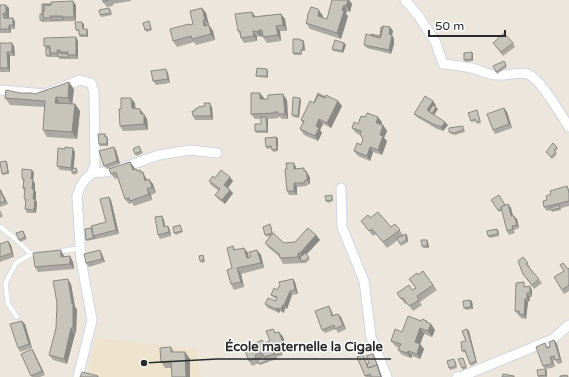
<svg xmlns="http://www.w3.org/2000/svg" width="569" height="377" font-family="'Varela Round',sans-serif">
  <rect width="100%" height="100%" fill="#ece6dc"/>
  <path fill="#eee3cc" d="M95 338 197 349 201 377H87Z"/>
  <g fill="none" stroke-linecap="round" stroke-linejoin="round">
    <g stroke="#d2d5e3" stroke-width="6">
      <path id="lane" d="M0 227C12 234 21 245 31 254
        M57 252 81 248
        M17 317 8 304 6 289V282L16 263 31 254H39"/>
    </g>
    <g stroke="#d2d5e3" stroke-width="11">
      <path id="street" d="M405 0 418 15 436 43 443 64C452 65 462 66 471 68 480 70 488 75 497 75 507 76 518 71 528 74 541 79 561 115 569 127
        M0 90 45 94 80 80 91 83 94 92 95 165 91 174 84 181 80 188 77 196 81 260 92 320 78 377
        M92 173 104 172 116 170 159 155 190 150 217 153
        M341 188 342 227 364 281 371 337 387 377
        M457 377 463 376 553 339 569 325"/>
    </g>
    <use href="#lane" stroke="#fff" stroke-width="4.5"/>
    <use href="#street" stroke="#fff" stroke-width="9"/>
  </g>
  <path fill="#aba9a1" d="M103 0H131V1L113 4V6L107 7 103 2Z
    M332 0H349L352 4 350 12 347 11 346 14 348 16 341 39 310 29 306 23 308 17 307 16 322 14V17L327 19Z
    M0 5 9 8V18H13L15 22V29H11V33H0Z
    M76 5V21L42 22 40 20 43 14 42 13Z
    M202 8 206 13 209 25 207 26 209 25 213 31 215 40 196 45 194 42 177 47 173 41 189 24 190 25 193 24Z
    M111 9 112 15 101 17 100 15Z
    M281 14 285 19 287 31H280L281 41 267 43 263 37 262 35 261 37 259 36 257 37V41L244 43 241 38 240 35 238 31 256 17Z
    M150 23 152 30 147 32 145 30Z
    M84 24V29H87L88 31V37H80L79 35V31H77L76 30Z
    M390 27 393 31 392 35 394 39V44L391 54 367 48 364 45 380 36Z
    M76 37 78 41V59H60L58 57H47L46 55V48L44 46Z
    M300 39 304 42 305 51H302V55H294L293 53Z
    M0 43 14 46 15 56H10V72H0Z
    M344 43 346 45 343 53 333 51 332 49Z
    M493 43H513L515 47 503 56Z
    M473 54V61L466 62 464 60Z
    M504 61 507 67 497 74 496 72Z
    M268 71V78L257 77 256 76Z
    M168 73 170 83 156 85 153 81Z
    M74 89 72 104H75L80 111 77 139 47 137 43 130 45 107 10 105 5 98Z
    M260 93 264 99 287 100 288 119H282L280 117H278V118L268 119V133H256L255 131 261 124V119H255L251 114Z
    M325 97 338 101 342 106 331 128 323 124 320 130 322 133 318 141 304 135 300 129 303 123 301 120 314 103Z
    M301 100 299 118 294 117 292 115Z
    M135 103V108L138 109H140L147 119 148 130 123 131 120 126 121 109Z
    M436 105 435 106 438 109 434 115 448 125 443 131 435 128 417 117 414 114Z
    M212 107 213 120H195L193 116 195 111Z
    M504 108 507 112 512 128 495 134 493 130Z
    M477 110 478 112 481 123 477 124 476 121 472 122 471 121Z
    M382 122 381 125H383L387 131 384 138 387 141 382 155 373 152 370 161 358 156 354 151 361 145 363 139 360 135 356 133 352 128 358 124Z
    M464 128 465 132 455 135 451 134 449 132Z
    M105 134 108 139V146H100L99 144Z
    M276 137 278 138V151L273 152 272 148 267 149 266 147Z
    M557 147 558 149 555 151 557 154 552 159 546 152Z
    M140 148 143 153 137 156 135 154Z
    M116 150 120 164 107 169 104 166Z
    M75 152 74 168H76L78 173 74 175 72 173V171L60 170 57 166Z
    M6 161 7 162 9 174 3 175 2 174Z
    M130 162 135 169 143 172 147 180 153 184 156 193 151 195 152 200 134 206 132 203 129 204 125 199 118 178 115 179 111 174Z
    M296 167V169L306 171 308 174 310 178V184L307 185V186L297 187V195H289L287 191Z
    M32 170 34 173 33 181 35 183V190L36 193V200L37 203 36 213H27L25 209V201L24 198V191L23 188V181L22 178Z
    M215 178 233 181 228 188 233 193 225 204 218 199 215 195 219 191 211 185 209 181Z
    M567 186 569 189V206L561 208V210L552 212 551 210 547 211 544 207 547 200 551 194Z
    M0 189 8 204 0 207Z
    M333 197V201L328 203 326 201Z
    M111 200 119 234 87 241 86 240 92 228 106 222Z
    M491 200 505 205 508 204 511 208 513 216 517 219 519 228 514 230 515 233 509 235 507 231 502 211 499 212Z
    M0 210 3 216 0 218Z
    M162 216 164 220 165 227 168 226 170 230 171 236 160 239 158 235Z
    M370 218 391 227 395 224 403 235H407L408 242 401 246 398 240 387 248 376 234 373 236 361 221Z
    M180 225 181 227 183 232 176 235 174 233Z
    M271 226 273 234 284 243 295 242 316 235 320 240 306 255 310 259 306 263 283 264 280 258V257L269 248 265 243 271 236 267 237 265 235Z
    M497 229 499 231V236L490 238 488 236Z
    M24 232 27 239 20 242 19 240Z
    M427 240 428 242 429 248H423L422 246Z
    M0 244 11 245 14 257 0 262Z
    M233 246 236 250 244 248 248 253 249 258 251 257 257 250 261 255 264 268 241 274 244 287 234 290 231 284 232 268Z
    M102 254 105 262 89 267 86 263Z
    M64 256 65 257 70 256 73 262 74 269 38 272 35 267Z
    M204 257 205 262 202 263 200 261Z
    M523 257 530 267H529L542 283 534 289 523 274Z
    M569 268V291L564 294 554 277Z
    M423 271 437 290 420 302 422 305 413 311 407 303 405 304 397 293 412 290 415 288 418 275Z
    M293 279 295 282 298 294 292 295 287 309 285 308 284 313 280 311 279 313 268 308 265 304 276 301 277 299 274 298 271 295 277 290Z
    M71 284 75 307 77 309 76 333 75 334 67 364 53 360 49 355Z
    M526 286 532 290V297H530L529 302H528L526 319 521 318 515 311Z
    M472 301 473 309 466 310 464 308Z
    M329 306 331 310 333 315 338 314 341 317 346 329 338 333 336 329 325 333 322 330Z
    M25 324 32 348 20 352 18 348Z
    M431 324 435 330 432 337 424 334 420 344 424 349 420 359 412 356 411 358 402 355 398 350 399 348 395 346 391 341 402 332Z
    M273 329 276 333 279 332 283 337 287 348 281 351 283 355 277 357V359L260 365 259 363 252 366 249 361 252 349 262 340 264 343 270 341Z
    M467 329 469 331 477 363 471 366 470 364 465 352 464 353 462 351 466 341Z
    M554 340 557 344 562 363 558 364 555 360 553 361 555 366 552 368 546 369 547 371V377H538V376L545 369 543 366 545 343 548 347H550Z
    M171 347 174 352H185L190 359V377H172V368H165L161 362Z
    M34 352 45 375 40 377H32L21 354Z
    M373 354 374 355 382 377H366L365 376 363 355 365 359 367 364 369 363Z
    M463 358 467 368 463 370 462 368Z
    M456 361 457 368 450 370 449 368Z"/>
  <path fill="#8b8983" d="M348 0H349L352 4 350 12 346 6Z
    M73 1 76 5V21L74 17Z
    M6 5 9 8V22L7 20V15L6 13Z
    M344 5 347 11 346 14 348 16 341 39 337 33Z
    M202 8 206 13 209 25 205 20Z
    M318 9 323 16 321 21 318 16Z
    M252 12 256 17H253Z
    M281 14 285 19 287 31 283 25Z
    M13 18 15 22V29L13 25Z
    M203 20 207 26 208 32 204 26Z
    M82 22 84 24V31L83 29Z
    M9 25 11 29V33L9 29Z
    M209 25 213 31 215 40 211 34Z
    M276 26 280 31 281 41 278 35Z
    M390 27 393 31 392 35 394 39V44L391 54 389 50V34Z
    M87 29 88 31V37L87 35Z
    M259 30 262 35 261 37 257 32Z
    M253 31 257 37V41L254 36Z
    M76 37 78 41V59L76 55Z
    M303 40 304 42 305 51 303 49Z
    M12 43 14 46 15 56 12 52Z
    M344 43 346 45 343 53 342 51Z
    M7 52 10 56V72L8 68Z
    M472 52 473 54V61L472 59Z
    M166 69 168 73 170 83 168 79Z
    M267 69 268 71V78L267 76Z
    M69 82 74 89 72 105 68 98Z
    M260 93 264 98V104L260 99Z
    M283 94 287 100 288 119 285 114Z
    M56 97 60 104 55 103Z
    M131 98 135 103 136 114 132 108Z
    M300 98 301 100 299 118 298 116Z
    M338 101 342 106 331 128 327 123Z
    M433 101 436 105 430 113 427 110Z
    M210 103 212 107 213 120 211 116Z
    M75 104 80 111 77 139 72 132Z
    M436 107 438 109 433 116 432 114Z
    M504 108 507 112 512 128 509 124Z
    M140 109 147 119 148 130 144 124 141 114Z
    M266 117 268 119V133L267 131Z
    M378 117 382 122 380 128 376 123Z
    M319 119 323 124 320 130 322 133 318 141 315 136 316 126Z
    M445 122 448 125 443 131 441 127Z
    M383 125 387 131 384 138 387 141 382 155 378 150 380 135Z
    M107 137 108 139V146L107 144Z
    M276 137 278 138V151L277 149Z
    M114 147 116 150 120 164 117 161Z
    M370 147 373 152 370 161 367 156Z
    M73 148 75 152 73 171 71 168Z
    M6 161 7 162 9 174 8 172Z
    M130 162 134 167 137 175 133 170Z
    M294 163 296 167V172L294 169Z
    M32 170 34 173 33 181 35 183V190L36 193V200L37 203 36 213 34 210 31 179Z
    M140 170 146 178 148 186 145 181Z
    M306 171 308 174 310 178V184L307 180Z
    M230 177 233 181 227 189 224 185Z
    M149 179 153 184 156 193 152 187Z
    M294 183 297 187V195L294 191Z
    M0 189 1 190 8 204 5 201Z
    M147 189 151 195 152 200 149 194Z
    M230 190 233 193 225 204 222 200Z
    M109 197 111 200 119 234 116 230Z
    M508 204 511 208 514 220 511 216Z
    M162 216 164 220 166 231 164 227Z
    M514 216 517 219 519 228 517 225Z
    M168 226 170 230 171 236 169 232Z
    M406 234 407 235 408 242 406 240Z
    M316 235 320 240 303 258 300 253Z
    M427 240 428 242 429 248 427 246Z
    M8 241 11 245 14 257 12 253Z
    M244 248 248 253 250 264 247 258Z
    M61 250 64 256 65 262 61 257Z
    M100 250 102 254 105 262 102 259Z
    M257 250 261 255 264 268 261 263Z
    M298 253 302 258 301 261 298 257Z
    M70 256 73 262 74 269 70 264Z
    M237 268 241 274 244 287 241 282Z
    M68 279 71 284 75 307 77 309 76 333 73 328 72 304Z
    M293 279 295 282 298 294 295 290Z
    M530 286 532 290V297L530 293Z
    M290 291 292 295 287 309 284 305Z
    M527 293 530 297 529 302 527 299Z
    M525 299 528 302 526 319 524 315Z
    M470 300 472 301 473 309 471 307Z
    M283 305 285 308 284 313 281 309Z
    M329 306 331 310 335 319 332 316Z
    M278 308 280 311 279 313 276 309Z
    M338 314 341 317 346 329 343 325Z
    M22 321 25 324 32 348 29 344Z
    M427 321 430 326 431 324 435 330 432 337 428 331 426 322Z
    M71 328 75 334 67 364 64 359Z
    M420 328 424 334 419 347 415 342Z
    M467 329 469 331 477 363 476 361Z
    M279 332 283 337 287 348 283 343Z
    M554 340 557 344 562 363 560 359Z
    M420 344 424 349 420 359 417 354Z
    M32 349 34 352 45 375 42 371Z
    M408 351 412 356 411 358 407 353Z
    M185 352 190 359V377H186Z
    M373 354 374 355 382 377H381Z
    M550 357 553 361 555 366 552 362Z
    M545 369 547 371V377L546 375Z"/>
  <path fill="#c7c4bb" stroke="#8b8983" d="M103 0H109L103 2Z
    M332 0H348L346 6 344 5 342 10 344 11 337 33 306 23 308 17 307 16 311 7 318 9 319 11 318 16 327 19Z
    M73 1 74 17H62V16H50V18H43V11H44V5H51V2Z
    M42 4H51V5H44V11H43V13H42Z
    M0 5H6V13H3L4 18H13V25H9V29H0Z
    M109 8 110 13 100 15 99 10Z
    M202 8 205 20H203L204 26 209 25 211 34 192 39 191 36 173 41 170 29 189 24V25L193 24 190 11Z
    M252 12 253 17 281 14 283 25 276 26 278 35 263 37 262 30H259L257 32 255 31H253L254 36 241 38 240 31H238L235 14Z
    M40 14H43V18L44 20H40Z
    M5 15H7V18H5Z
    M62 17 64 19 52 20 51 18Z
    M149 21 151 29 145 30 143 23Z
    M75 22H82L83 29H87V35H79V30H76Z
    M383 26 390 27 389 34 392 35 389 50 364 45 366 34 380 38Z
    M381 27H383L380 38 371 35V34L380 36Z
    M504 33 513 43 501 52 493 43Z
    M76 37V55H68V52H60V50H57V53H50V46H44V38Z
    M293 39H300L301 41 303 40V49L301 50V53H293Z
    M335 40 344 43 342 51 332 49Z
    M0 43H12V52H7L8 68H0Z
    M46 48H50V53L51 55H46Z
    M58 52H60L61 54H68V55L69 57H58Z
    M472 52V59L464 60V53Z
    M504 61 506 65 496 72 493 66Z
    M257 68 267 69V76H256Z
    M166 69 168 79 153 81 151 71Z
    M69 82 68 98 56 97 55 103 75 104 72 132 43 130 45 101 5 98 6 90 20 93H32L35 94Z
    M251 93H260V99H268V95L283 94 285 114H278V112H274V113L251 114Z
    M318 93 325 97V98L318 95 314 103Z
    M318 95 325 98 326 95 338 101 327 123 319 119 316 126 319 128 315 136 300 129 304 121 301 120 310 101 314 103Z
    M425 96 433 101 427 110 445 122 441 127 433 124 414 114Z
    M293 97 300 98 298 116 292 115Z
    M121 98H131L132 108 140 109 141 114H144V124L120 126 119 109H121Z
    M204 103H210L211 116H193L192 111H195V109L198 108V107L205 106Z
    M433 105 436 107 432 114 429 111Z
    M504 108 509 124 493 130 487 114Z
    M477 110 480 121 476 122 475 119 471 121 468 113Z
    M367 113 378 117 376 123 383 125 380 135 383 136 378 150 370 147 367 156 354 151 357 143 361 145 363 139 360 134 361 131 352 128 354 122 358 124 361 116 365 117Z
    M261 117H266L267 131H255V124H261Z
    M463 126V130L454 133 449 132V128Z
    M98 134H105V137H107V144H99Z
    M276 137 277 149 272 150 271 146 266 147 265 138Z
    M553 143 557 147 554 150 556 152 551 157 546 152Z
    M139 146 141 151 135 154 133 149Z
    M65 147 73 148 71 168 57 166 58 148 65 149Z
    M114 147 117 161 104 166 99 151Z
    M6 161 8 172 2 174 0 162Z
    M130 162 133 170 136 169 137 171 140 170 141 173 143 172 145 181 149 179 152 187 147 189 149 194 130 201 129 198 125 199 116 172 111 174 109 169Z
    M286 163H294V169L304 168V171H306L307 174V180L304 181V183H294V191H287L285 169H287Z
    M76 168 77 171 72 173V169Z
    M22 169 32 170 31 179H33L32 189H34L33 199H35L34 210 25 209 26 199 24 198 25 188H23L24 179 22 178Z
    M221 170 230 177 224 185 230 190 222 200 215 195 220 189 209 181 213 176 215 178Z
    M567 186 569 193V201L544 207 543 201 547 200 546 196 551 194 550 191Z
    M0 190 5 201 0 203Z
    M332 195V200L326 201 325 196Z
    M499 195 505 205 501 207 502 209 498 210 491 200Z
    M109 197 116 230 93 236 91 226 106 222 100 199Z
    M508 204 511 216H514L517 225 512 226 513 229 507 231 501 207Z
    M559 205 560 208 551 210 550 208Z
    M378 212 391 227 395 224 400 230 383 242 372 229 369 231 361 221 368 215 370 218Z
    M162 216 164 227 168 226 169 232 158 235 155 217Z
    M270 224 272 233 265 235 263 227Z
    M180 225 182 231 174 233 173 227Z
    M92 228 93 236 95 237 86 240 85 229Z
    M308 228 316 235 300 253H298V257L280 258 279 254 265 243 273 233 284 243 295 242Z
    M497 229 498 234 488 236 487 231Z
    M23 231 25 237 19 240 16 233Z
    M406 234V240L400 244 397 238Z
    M421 240H427V246H422Z
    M8 241 12 253 0 257V244Z
    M233 246 234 250 244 248 247 258 251 257 249 252 257 250 261 263 237 268 241 282 231 284 227 270 232 268 227 248Z
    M61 250V257L70 256V264L35 267 33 253Z
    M100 250 102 259 86 263 84 254Z
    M305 253 309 257 305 261H301L300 256H302Z
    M203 255 204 260 200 261 199 256Z
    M523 257 528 263 526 264 539 279 532 285 523 274 518 261Z
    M563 263 568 269 569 268V285L562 290 554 277 564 271 560 265Z
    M423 271 433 285 417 296 419 300 409 306 403 298 401 299 397 293 409 285 412 290 416 288 409 279 417 273 418 275Z
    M68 279 72 304 73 303V328H71L64 359 49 355 56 328 57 303 53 281Z
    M293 279 295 290 290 291 284 305H283L281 309 278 308 276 309 265 304 268 298 276 301 277 297 271 295 274 288 277 290 280 285 279 282Z
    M524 282V287L530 286V293H527V299H525L524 315 519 314V311H515L516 283Z
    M470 300 471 307 464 308 463 301Z
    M329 306 332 316 338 314 343 325 335 329 334 325 322 330 315 311Z
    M408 316 421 321 422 319 427 321 426 322 431 324 428 331 420 328 415 342 420 344 417 354 408 351 407 353 398 350 401 344 391 341 395 329 402 332Z
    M22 321 29 344 18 348 10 324Z
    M273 329 275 333 279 332 283 343 277 345 278 347 272 349 274 354 264 357 262 353 255 355 256 358 249 361 245 351 252 349 251 345 262 340 264 343 270 341 266 331Z
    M467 329 476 361 470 364 465 350 462 351 461 342 466 341 462 331Z
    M554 340 560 359 555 360 554 356 550 357 552 362 550 364 543 366 536 347 545 343 547 348 550 347 549 342Z
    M171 347V352H185L186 377H172L171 361 161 362 160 348Z
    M32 349 42 371 31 376 21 354Z
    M280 350 281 353 275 355 274 352Z
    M373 354 378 367 377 365 368 368 367 364 369 363 366 356Z
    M363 355 368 368 377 365 381 377H371L370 374 365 376 357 357Z
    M264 356 267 361 259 364 257 359Z
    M463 358 466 366 462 368 458 359Z
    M454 359 456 366 449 368 447 361Z
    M545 369 546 375 538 376 537 370Z
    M82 372 98 376V377H80Z
    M503 374 514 376V377H502Z
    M567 375 568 377H560V376Z"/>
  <path fill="none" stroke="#2a2a2a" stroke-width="1.5" d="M144 363L217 359H391"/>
  <circle fill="#2a2a2a" stroke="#fff" stroke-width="1.5" cx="144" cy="363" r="4"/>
  <g font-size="13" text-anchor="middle" font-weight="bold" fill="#2a2a2a" stroke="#fff" stroke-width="3" stroke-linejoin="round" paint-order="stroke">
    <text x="304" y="351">École maternelle la Cigale</text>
  </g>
  <path d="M429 30v6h76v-6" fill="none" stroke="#2a2a2a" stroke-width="2"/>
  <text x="435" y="30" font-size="12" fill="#2a2a2a" stroke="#ffffff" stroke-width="3" paint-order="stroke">50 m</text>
</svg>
